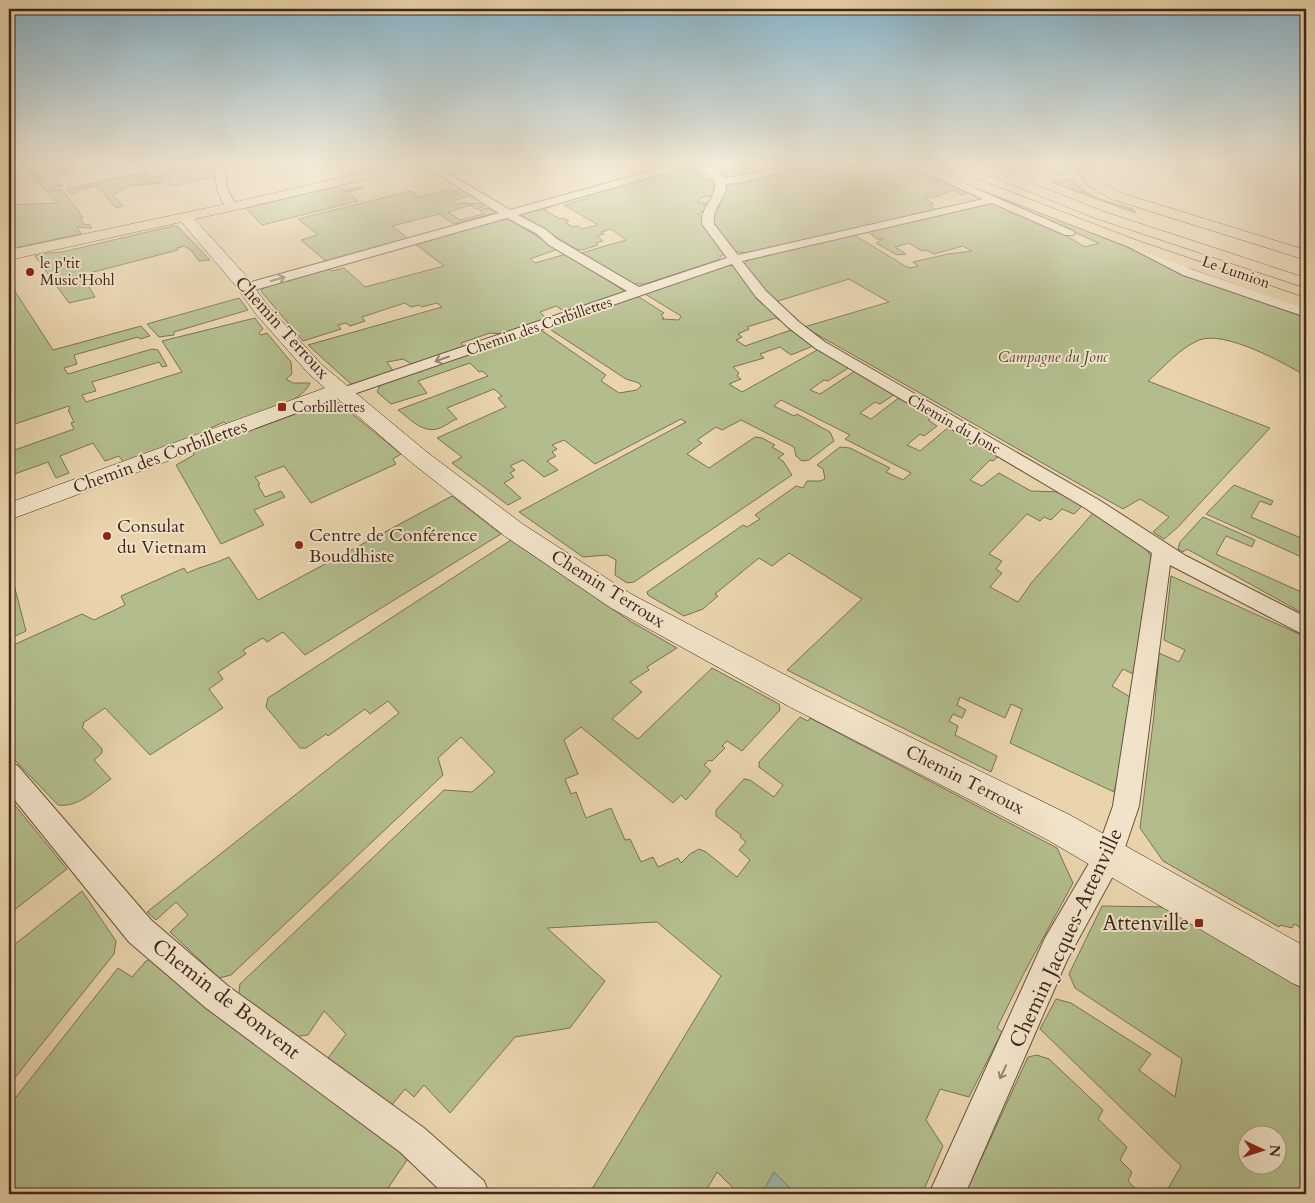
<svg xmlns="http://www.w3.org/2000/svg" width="1315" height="1203" font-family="Cardo,serif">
  <rect width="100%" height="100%" fill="#e9d4ac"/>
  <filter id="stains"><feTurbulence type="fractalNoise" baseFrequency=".004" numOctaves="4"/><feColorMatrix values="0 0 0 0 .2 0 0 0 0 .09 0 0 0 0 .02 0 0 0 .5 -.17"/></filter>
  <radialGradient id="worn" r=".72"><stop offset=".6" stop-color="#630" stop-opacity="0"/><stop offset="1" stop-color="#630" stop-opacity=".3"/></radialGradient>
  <path fill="#b3bd8c" stroke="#7a7254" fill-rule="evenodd" d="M67 164H116L54 176 62 186 46 190 30 176 65 167Z
    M183 164H216L204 167 207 171 216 169 215 176 173 186 168 182 129 186 113 195 123 206 116 208 97 186 75 190 77 193 71 194 67 189 146 172 152 178 168 174 162 168Z
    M435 164H490L494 166 455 176Z
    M693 164H795L740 178 726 176 711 168Z
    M812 164H908L972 192 962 195 953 190 940 195 941 196 924 198 934 204 929 205 937 210 746 253 733 251 710 217 729 185Z
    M917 164 1145 254 1192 277 1306 316V376C1284 363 1225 330 1199 340 1180 348 1164 367 1148 381L1270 428 1177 528 1164 539 1153 532 1169 517 1140 499 1123 509 804 327 889 302 849 279 775 302 766 293 744 265 749 258 850 235 856 236 905 266 910 268 918 266 913 262 948 254 972 251 963 246 934 254 927 250 922 251 909 243 895 247 906 254 897 255 876 243 883 239H877L867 231 994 202 1048 225 1085 247 1099 243Z
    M1028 164H1067L1069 172 1058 176 1037 165Z
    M682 167H691L707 173 698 176 707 180 713 178 714 192 712 195 700 198 698 203H708L703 212 697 214 701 216 704 224 702 226 707 229 724 253 718 260 645 284H634L581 253 626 240 611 229 601 232 604 234 597 236 603 241 596 243 598 245 582 250 576 249 520 215 523 212 549 205 551 207 543 209 560 219 564 218 569 221 566 223 573 227 577 226 582 229 598 225 564 205 589 198 586 195Z
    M1065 179H1072C1083 198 1113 203 1133 209L1136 213 1051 182H1060Z
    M339 186 345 191 360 187 362 188 347 192 358 201 262 225 245 208Z
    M449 189 456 191 462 189 472 195 452 201 456 204C465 202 471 205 480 203L485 206 476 209 471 205 448 212 460 220 484 214 479 210 488 208 496 213 454 224 439 214 392 226 409 239 327 262 301 240 318 235 298 219 411 191 419 197Z
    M50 190H62L83 217 80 218 85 225 89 224 92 228 77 227 81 234 9 249V205L57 203 46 191Z
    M506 217 558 249 530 259 535 263 566 254 626 292 583 307 579 306 564 311 556 306 540 312 547 319 505 334 490 333 461 343 465 348 415 366 403 359 387 362 394 372 357 384H351L308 345 442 307 437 303 422 307 419 305 411 307 405 303 362 317 365 321 350 326 346 323 338 325 341 329 303 341 261 291 267 285 327 268 332 271 344 268 365 287 444 266 414 243Z
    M173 226H177L210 260 199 261 191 250 184 246 177 248 178 250 82 275 95 297 69 303 35 256 48 253 62 252Z
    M727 265 734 266 757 296 756 298 761 303 765 304 783 322 776 318 747 327 749 329 738 334 742 337 736 340 745 346 791 330 813 346 791 355 780 347 760 354 764 358 733 367 739 373 737 376 741 379 729 384 742 392 819 349 850 367 828 381 824 380 810 390 820 394 855 371 895 394 880 404 875 402 860 413 871 419 900 397 933 417 928 420 937 426 924 436 920 434 907 445 920 451 950 426 1000 455 993 461 990 460 970 480 982 486 999 473 1031 491 1062 492 1080 503 1081 507 1074 514 1062 509 1051 520 1044 517 1040 521 1027 514 989 554 1002 561 996 569 1002 573 990 587 1018 602 1032 582 1094 512 1143 544 1152 558 1133 674 1123 669 1112 686 1130 697 1119 771 1114 792 1010 743 1022 709 1011 704 1005 718 960 697 957 705 966 710 962 718 953 714 949 721 958 726 955 735 997 756 991 772 787 670 862 599 789 553 772 566 759 558 715 594 718 596 703 609 684 616 648 595 647 592 743 525 747 527 760 519 755 515 796 486 803 488 807 481H820L825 479 823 469 817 465 840 447 850 448 890 468 886 472 903 480 911 473 845 439 850 435 781 400 774 406 794 416 797 414 830 432 834 441 809 460 802 461 796 456 794 447 741 420 722 430 716 427 697 440 702 443 687 454 709 468 755 437 762 438 775 445 772 447 784 454 778 458 783 461 792 475 634 582 627 583 615 575 616 560 607 555 583 557 519 512 686 422 681 419 595 464 564 440 552 445 557 449 552 452 556 456 547 461 558 470 544 477 523 460 510 466 515 470 510 473 514 477 504 483 521 498 508 505 452 463 462 457 437 438 506 407 498 398 502 396 494 389 447 408 457 419C450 421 447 426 437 429 422 433 409 418 398 410L488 376 482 371 479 372 470 363 418 381 427 393 391 404 377 392 382 381 541 330 606 375 601 381 619 393 637 390 641 386 639 383 626 379 548 328 550 324 634 296 639 297 664 313 661 315 664 318 662 319 679 320 681 316 645 294V292Z
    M9 282 53 350 141 326 150 336 140 339 138 337 74 355 77 364 64 368 68 374 152 349 158 350 167 366 162 367 159 362 92 382 96 391 82 395 86 402 182 372 162 341 255 318 263 329 259 333 261 335 267 333 291 362 292 374 286 379 293 383H310C301 405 249 417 227 425L224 422 208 429V432L124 463 119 456 105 461 93 443 60 456 69 473 56 478 48 462 9 476V452L74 429 71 423 74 422 68 410 70 409 69 406 9 426Z
    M239 298 248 310 174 332V335L159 337 147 324Z
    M328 402 339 403 401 454 393 459 396 464 311 503 284 466 255 477 260 484 258 485 265 497 281 491 285 497 254 510 264 525 221 544 176 465 194 455 193 452Z
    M1234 485 1273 501 1271 505 1260 501 1251 517 1306 540V559L1206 514Z
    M452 496 501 534 305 655 283 632 267 642 263 638 243 650 246 654 218 672 223 679 209 689 223 708 150 755 105 708 83 723 84 725 82 727 102 749V753L94 760 111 779C95 790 78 808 58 805L9 754V647L82 614 94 620 125 605 121 596 184 568 187 573C201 566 215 564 229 557L258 600Z
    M1203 517 1255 540 1252 547 1226 536 1216 554 1306 594V615L1187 549 1183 552 1178 549 1180 542Z
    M511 540 630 621 677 648 647 667 649 670 630 682 642 692 612 719 638 739 712 668 779 704 780 710 742 751 727 741 722 746 725 748 712 761 709 760 704 765 711 771 686 800 681 795 673 803 581 727 564 740 578 774 565 779 571 794 576 792 586 818 611 808 625 840 630 839 641 862 653 857 658 867 678 858 681 863 690 854 699 849 706 852 737 877 750 860 739 850 746 842 740 837 741 835 716 816V810L744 779 750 780 774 797 783 785 759 767V762L800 717 808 721 810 718 1057 848 1073 883 1023 975 997 1028 1002 1032 969 1097 940 1089 926 1120 943 1146 922 1194H731L733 1188 717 1172 704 1194H589L721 976 657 922 547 928 605 981 570 1028 515 1037 450 1113 424 1085 414 1097 405 1089 391 1106 328 1058 346 1034 324 1011 308 1035 293 1037 238 999 240 984 444 790 472 792 495 772 461 737 438 758 443 775 231 975 219 978 170 932 188 915 176 902 156 920 147 912 399 713 388 701 370 714 365 709 328 736 326 734 306 748H300L266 707 268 698Z
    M11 573 26 631 9 639V574Z
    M1171 576 1306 637V931L1294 924 1292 928 1280 925 1279 927 1163 861 1140 828 1154 715 1159 653 1179 662 1185 650 1164 640Z
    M9 798 67 869 9 914Z
    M82 891 116 941 114 954 9 1085V949Z
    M1102 906 1166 907 1306 991V1194H1165L1181 1166 1040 1029 1056 999 1071 1003 1151 1054 1139 1070 1175 1097 1182 1059 1075 988 1069 974ZM1248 1136H1278V1166H1248Z
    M156 957 411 1154 384 1194H9V1106L118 968 132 977 146 961Z
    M1037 1055 1049 1059 1103 1110 1098 1119 1127 1147 1120 1160 1132 1172 1128 1181 1141 1194H965L1028 1057Z"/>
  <path fill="#97b8a8" stroke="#747e70" d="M774 1172 796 1194H763L762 1193Z"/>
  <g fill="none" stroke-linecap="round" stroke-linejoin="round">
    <g stroke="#6a5240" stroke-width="2">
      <path id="street" d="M216 164H226V187L237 207 235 209H227C217 194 214 182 216 164Z
        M422 164H433L510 210 676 164C693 164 713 163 724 178 752 176 779 164 808 164L807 166 739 183 726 184C727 199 711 208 714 224L738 255 983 199 909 166 908 164H920L1073 231 1075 233 1073 235H1065L992 203 742 261 766 291 799 322 825 342 1099 500 1186 556 1306 617V636L1170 565 1139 806 1119 865 1067 960 965 1194H929L1045 938 1098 848 1113 806 1152 553 1085 508 815 348 789 328 756 297 732 264 348 396H336L334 393 336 390 627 291 549 245 537 234 507 218 251 291H241L239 288 241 285 499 213ZM686 167 707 174 715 181C718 197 700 207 702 224L727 258 639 287 557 239 545 229 518 215Z
        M1131 239 1191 269 1306 308V317L1183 275 1127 246 1125 243 1127 240Z
        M9 762 18 766 151 920 228 986 424 1128 484 1181 489 1194H444L400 1152 206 1008 129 942 9 793Z"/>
    </g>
    <g stroke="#40271c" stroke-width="1">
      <path id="secondary" d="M185 213 190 214 247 277 268 306 322 365 428 453 524 525 631 594 812 689 1070 815 1306 947V989L1292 983 1046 839 790 707 611 608 506 537 412 463 337 398 9 520V503L325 388 308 373 256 314 235 285 180 220 178 217 180 214Z"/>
    </g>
    <g stroke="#40271c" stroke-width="1">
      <path id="primary" d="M399 164H420L419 167 231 211 9 260V250L231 203Z
        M921 164H938L1136 240 1306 298V309L1126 246 922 167Z
        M1073 164H1085L1097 179 1121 193 1306 250V260L1111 199 1087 185Z"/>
    </g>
    <g stroke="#40271c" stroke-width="1">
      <path id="highway" d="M967 164H983L1105 212 1306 278V288L1095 218 968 167Z"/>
    </g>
    <use href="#street" fill="#f1e3c9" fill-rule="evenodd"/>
    <use href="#secondary" fill="#f1e3c9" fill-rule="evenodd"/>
    <use href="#primary" fill="#e9d4ac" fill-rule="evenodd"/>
    <use href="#highway" fill="#e9d4ac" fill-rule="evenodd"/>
  </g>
  <defs><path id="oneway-shaft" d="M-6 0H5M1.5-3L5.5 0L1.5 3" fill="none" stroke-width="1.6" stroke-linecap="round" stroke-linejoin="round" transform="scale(1.25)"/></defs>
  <g stroke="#988572">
    <use href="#oneway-shaft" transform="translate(278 279) rotate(-16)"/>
    <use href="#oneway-shaft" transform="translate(442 359) rotate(161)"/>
    <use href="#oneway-shaft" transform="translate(1003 1072) rotate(115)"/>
  </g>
  <linearGradient id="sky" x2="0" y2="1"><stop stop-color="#87b6ce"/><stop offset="0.49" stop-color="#f5ecda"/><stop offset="1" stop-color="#f5ecda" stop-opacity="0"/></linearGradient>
  <rect width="1315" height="332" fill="url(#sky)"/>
  <g fill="#8f2418" stroke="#f1e3c9" stroke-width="2">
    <circle cx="30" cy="272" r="5"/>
    <rect x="277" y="402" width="10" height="10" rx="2.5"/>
    <circle cx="107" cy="536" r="5"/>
    <circle cx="299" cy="545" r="5"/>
    <rect x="1194" y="918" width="10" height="10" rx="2.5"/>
  </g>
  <g text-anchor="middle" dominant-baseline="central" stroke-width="4" stroke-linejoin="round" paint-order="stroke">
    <g font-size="15" fill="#40271c" stroke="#f1e3c9" text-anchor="start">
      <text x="40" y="263">le p'tit<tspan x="40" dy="17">Music'Hohl</tspan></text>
      <text x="292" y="407">Corbillettes</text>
    </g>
    <g font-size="15" fill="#40271c" stroke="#f1e3c9">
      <text transform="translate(1236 272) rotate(19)">Le Lumion</text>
      <text transform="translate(539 326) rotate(-19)">Chemin des Corbillettes</text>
      <text transform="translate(954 424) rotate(30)">Chemin du Jonc</text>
    </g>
    <g font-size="15" font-style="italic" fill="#574532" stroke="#f1e3c9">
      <text x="1053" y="357">Campagne du Jonc</text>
    </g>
    <g font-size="18" fill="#40271c" stroke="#f1e3c9">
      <text transform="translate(282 328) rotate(48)">Chemin Terroux</text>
      <text transform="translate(160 457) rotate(-20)">Chemin des Corbillettes</text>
      <text transform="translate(608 589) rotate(32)">Chemin Terroux</text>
      <text transform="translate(965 780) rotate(27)">Chemin Terroux</text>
    </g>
    <g font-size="18" fill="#40271c" stroke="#f1e3c9" text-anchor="start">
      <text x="117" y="526">Consulat<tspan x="117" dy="21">du Vietnam</tspan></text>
      <text x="309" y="535">Centre de Conférence<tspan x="309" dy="21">Bouddhiste</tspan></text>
    </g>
    <g font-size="21" fill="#40271c" stroke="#f1e3c9" text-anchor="end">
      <text x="1189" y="923">Attenville</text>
    </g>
    <g font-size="21" fill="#40271c" stroke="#f1e3c9">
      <text transform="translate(1066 938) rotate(-65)">Chemin Jacques-Attenville</text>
      <text transform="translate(226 999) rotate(38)">Chemin de Bonvent</text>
    </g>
  </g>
  <rect width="1315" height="1203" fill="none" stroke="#e9d4ac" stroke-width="30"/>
  <rect x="10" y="10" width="1295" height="1183" fill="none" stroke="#40271c" stroke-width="2.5"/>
  <rect x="15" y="15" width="1285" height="1173" fill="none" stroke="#40271c"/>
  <g transform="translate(1262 1150) rotate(94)"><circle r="24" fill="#f1e3c9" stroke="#aa9884"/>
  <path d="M0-4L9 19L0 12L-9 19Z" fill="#8f2418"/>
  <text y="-8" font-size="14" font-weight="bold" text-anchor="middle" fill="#40271c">N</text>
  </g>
  <rect width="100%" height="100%" filter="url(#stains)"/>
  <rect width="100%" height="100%" fill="url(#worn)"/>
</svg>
